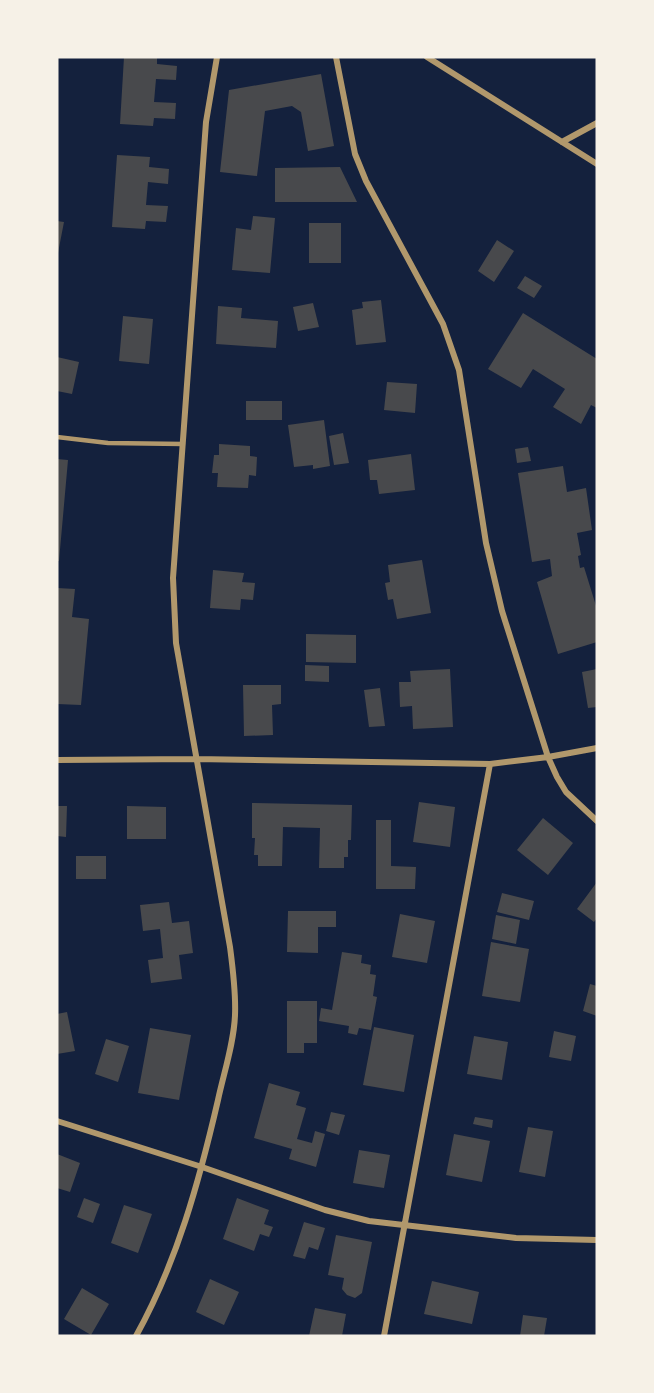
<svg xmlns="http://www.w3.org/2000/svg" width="654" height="1393" font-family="'Fira Sans Condensed',sans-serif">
  <rect width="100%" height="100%" fill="#14213d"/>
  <path fill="#48494c" d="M124 57H157V64L177 66 176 80 156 79 154 102 176 103 175 119 154 118 153 126 120 124Z
    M321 74 334 146 308 151 301 112 292 106 265 111 257 176 220 172 229 90Z
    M117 155 150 157 149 167 169 169 168 184 148 182 146 205 168 206 166 222 146 221 145 229 112 227Z
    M340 167 357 202H275V168Z
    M253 216 275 218 270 273 232 270 236 228 251 230Z
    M57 221 64 222 58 253H57Z
    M309 223H341V263H309Z
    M497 240 514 251 494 282 478 271Z
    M525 276 542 286 534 298 517 288Z
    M381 300 386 342 356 345 352 310 363 308 362 302Z
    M313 303 319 327 298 331 293 307Z
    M218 306 242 308 241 318 278 321 276 348 216 344Z
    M523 313 597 359V408L591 405 581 424 553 407 565 389 533 369 521 388 488 369Z
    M123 316 153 319 149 364 119 361Z
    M57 357 79 362 72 394 57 391Z
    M387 382 417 384 415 413 384 410Z
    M246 401H282V420H246Z
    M324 420 330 466 313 469V465L294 467 288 425Z
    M343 433 349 463 334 465 329 436Z
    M219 444 250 446V456L257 457 256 476 249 475 248 488 217 487 218 473H212L214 455H219Z
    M528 447 531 461 517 463 515 449Z
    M411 454 415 490 379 494 377 480H370L368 460Z
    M57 459 68 460 59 561H57Z
    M563 466 567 492 586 488 592 530 577 533 581 555 578 556 580 568 584 567 597 609V642L558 654 537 582 552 576 550 559 532 562 518 473Z
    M422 560 431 613 397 619 393 599 388 600 385 583 390 582 388 565Z
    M213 570 244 573 242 582 255 583 253 600 241 599 240 610 210 608Z
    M57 588 75 589 72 617 89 619 81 705 57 704Z
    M306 634 356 635V663L306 662Z
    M305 665 329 666V682L305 681Z
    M450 669 453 727 413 729 412 706 400 707 399 682H411L410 671Z
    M597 669V707L588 708 582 672Z
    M243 685H281V704L272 705 273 735 244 736Z
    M380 688 385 726 369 727 364 690Z
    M419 802 455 807 450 847 413 842Z
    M252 803 352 805 351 840H348V857H344V868H319L320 828 283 827 282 866H258V855H254L255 838H252Z
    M57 806H67L66 837 57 836Z
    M127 806 166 807V839H127Z
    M543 818 573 843 548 875 517 850Z
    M376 820H391V866L416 867 415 889H376Z
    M76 856H106V879H76Z
    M597 882V918L594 922 577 909Z
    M502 893 534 901 529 920 497 912Z
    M169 902 172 923 189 921 193 953 179 955 182 979 151 983 148 960 163 958 160 929 143 931 140 905Z
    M288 911H336V927H318V953L287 952Z
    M400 914 435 921 427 963 392 957Z
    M496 915 520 920 516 944 492 939Z
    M491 942 529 949 520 1002 482 996Z
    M342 952 362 955 361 963 371 965 370 974 376 975 373 996 377 997 371 1030 359 1028 357 1035 348 1033 349 1026 319 1021 321 1008 332 1010Z
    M590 984 597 986V1016L583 1011Z
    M287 1001H317V1043H304V1053H287Z
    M67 1012 75 1051 57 1054V1014Z
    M374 1027 414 1035 404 1092 363 1085Z
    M150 1028 191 1035 179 1100 138 1093Z
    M554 1031 576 1036 571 1061 549 1057Z
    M474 1036 508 1042 502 1080 467 1074Z
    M106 1039 129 1046 118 1082 95 1074Z
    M269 1083 300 1092 296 1105 306 1108 297 1139 312 1143 315 1131 325 1134 316 1167 289 1159 292 1149 254 1138Z
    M331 1112 345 1115 339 1135 326 1131Z
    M475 1117 493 1120 492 1128 473 1124Z
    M528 1127 553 1131 545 1177 519 1172Z
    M454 1134 490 1141 482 1182 446 1175Z
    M359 1150 390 1155 384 1188 353 1183Z
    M57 1154 80 1163 70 1192 57 1188Z
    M84 1198 100 1204 93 1223 77 1217Z
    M237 1198 269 1210 264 1224 273 1227 269 1237 260 1234 254 1251 223 1239Z
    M124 1205 152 1214 138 1253 111 1243Z
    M304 1222 325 1228 318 1250 309 1247 305 1259 293 1256Z
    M336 1235 372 1242 362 1293 355 1298 347 1295 342 1289 344 1278 328 1275Z
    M210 1279 239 1292 224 1325 196 1312Z
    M432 1281 479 1292 472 1324 424 1314Z
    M82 1288 109 1304 91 1335 64 1319Z
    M315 1308 346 1314 342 1336H309Z
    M523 1315 547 1318 544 1336H520Z"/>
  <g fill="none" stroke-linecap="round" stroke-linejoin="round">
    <path stroke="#b1986c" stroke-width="4.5" d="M57 437 108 443 183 444"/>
    <path stroke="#b1986c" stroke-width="6" d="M336 57 355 154 366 181 443 324 459 370 486 543 502 611 548 757 557 777 566 792 597 821
      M427 57 597 164
      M562 142 597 123
      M57 760 196 759 490 764 548 757 597 748
      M57 1121 202 1167 325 1210 369 1221 516 1238 597 1240
      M136 1336C177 1262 199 1182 218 1100 224 1072 234 1043 235 1015 236 992 233 970 230 947L176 643 173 578 206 122 217 57
      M384 1336 490 764"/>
  </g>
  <rect width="654" height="1393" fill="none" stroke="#f6f1e7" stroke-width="117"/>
</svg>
